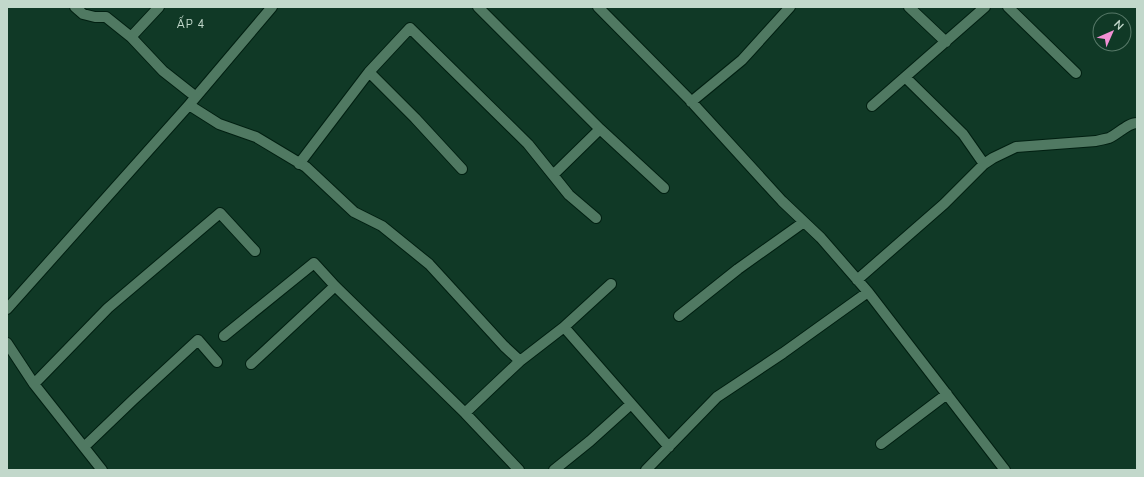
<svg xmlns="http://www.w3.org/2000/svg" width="1144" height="477" font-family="'Nunito Sans',sans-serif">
  <rect width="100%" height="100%" fill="#103926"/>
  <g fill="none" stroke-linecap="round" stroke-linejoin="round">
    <g stroke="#011f11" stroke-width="12">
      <path id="minor" d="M75 7 83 14 95 17H106L131 37
        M159 7 131 37 163 71 196 97
        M478 7 600 129 664 188
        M598 7 688 98 782 201 821 238 868 292 1005 470
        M909 7 946 42
        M1008 7 1076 73
        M369 72 415 118 462 169
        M905 77 963 134 984 164
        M691 102 742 60 790 7
        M189 105 219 124 256 137 306 167 354 212 382 226 429 264 504 346 520 361 465 413
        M872 106 985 7
        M299 164 369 72 410 28 528 144 569 195 596 218
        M553 175 600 129
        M857 280 944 204 984 164 993 158 1016 147 1096 141C1100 140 1105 139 1109 138 1118 134 1128 123 1137 123
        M7 309 189 105 272 7
        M679 316 738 269 804 222
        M564 327 669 447
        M224 336 314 263 335 286 465 413 519 470
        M7 343 34 384 102 470
        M520 361 564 327 611 284
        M251 364 335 286
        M34 384 108 308 220 213 255 251
        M881 444 947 394
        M84 447 133 400 198 340 217 362
        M554 470 590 441 631 404
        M646 470 717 397 783 353 868 292"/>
    </g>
    <use href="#minor" stroke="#507962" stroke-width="10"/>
  </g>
  <g text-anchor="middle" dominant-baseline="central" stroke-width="3.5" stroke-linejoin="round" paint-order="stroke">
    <g font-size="11" letter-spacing="1" fill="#c2d8cb" stroke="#103926">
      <text x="191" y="24">ẤP 4</text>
    </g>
  </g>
  <rect width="1144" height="477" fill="none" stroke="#c2d8cb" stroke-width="16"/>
  <g transform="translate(1112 32) rotate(45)"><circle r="19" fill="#103926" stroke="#577968"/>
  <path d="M0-3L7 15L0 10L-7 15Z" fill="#f391d5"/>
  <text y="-6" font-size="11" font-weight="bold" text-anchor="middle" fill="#c2d8cb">N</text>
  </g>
</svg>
